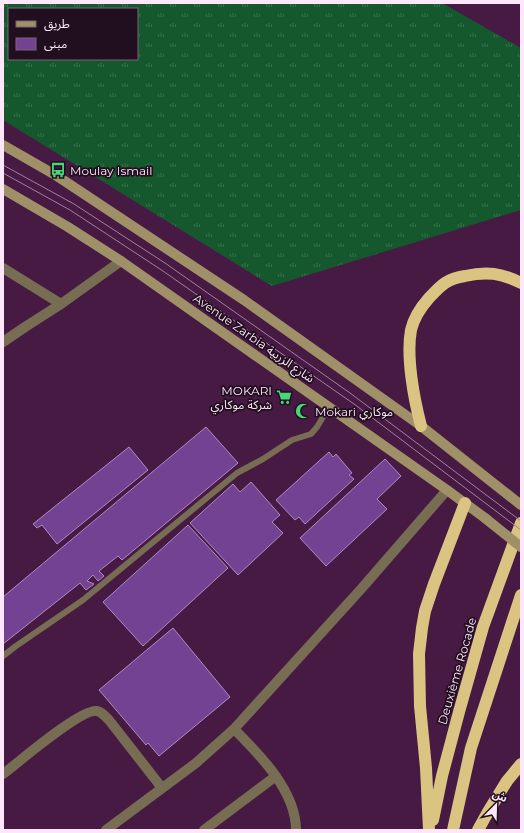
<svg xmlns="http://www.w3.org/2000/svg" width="524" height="833" font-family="Montserrat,'Noto Sans Arabic',sans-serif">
  <defs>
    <pattern id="grass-tufts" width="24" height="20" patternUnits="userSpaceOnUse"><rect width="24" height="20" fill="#16582e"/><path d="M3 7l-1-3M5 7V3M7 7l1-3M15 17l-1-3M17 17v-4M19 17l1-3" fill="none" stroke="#39704d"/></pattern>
  </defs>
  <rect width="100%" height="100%" fill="#461a42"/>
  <path fill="url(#grass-tufts)" fill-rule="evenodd" d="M5 3H442L521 48V210L272 286 3 120V8ZM9 9H137V59H9Z"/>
  <path fill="#744292" stroke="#ad8cc4" d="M206 427 238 463 122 560 118 556 99 571 104 576 98 581 93 575 87 581 94 584 86 590 80 583 3 644V597Z
    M129 447 148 470 57 544 42 525 37 528 33 524Z
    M329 452 333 457 336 454 352 473 349 475 354 479 305 524 299 517 295 520 276 500Z
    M385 459 401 476 377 499 387 509 326 566 300 538Z
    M251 482 280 515 272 522 283 533 238 575 190 523 233 484 240 492Z
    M188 525 228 568 143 646 103 602Z
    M173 628 230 697 159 756 148 743 146 745 99 690Z"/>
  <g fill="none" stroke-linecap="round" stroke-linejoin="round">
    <path stroke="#766d53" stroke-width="6" d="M3 656 16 646 83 600 237 473 263 459 292 440 311 434 317 427 329 407"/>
    <path stroke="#766d53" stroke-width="10" d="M3 268 61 304
      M3 342 25 327 61 304 121 261
      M234 729C260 755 296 791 296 830
      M3 774C18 763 81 708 97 711 102 712 106 717 109 720L162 788
      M106 830 196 763 234 729 362 588 447 490
      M204 830 276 776"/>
    <path stroke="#9f9067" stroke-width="10" d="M3 145 57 176 244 300 421 426 521 505
      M3 189 68 227 121 261 447 490 485 518"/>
    <path stroke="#dbc482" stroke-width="12" d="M421 426C414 399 406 357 411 330 414 317 421 307 429 298 434 293 439 287 445 283 451 279 458 277 465 276 487 271 501 273 521 283
      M433 820 442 776 459 712 483 627 521 523
      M429 830 426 768 420 706 419 654 422 628 425 611 434 584 465 503
      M453 830 471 748 521 595
      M478 830 488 812 507 781 521 764"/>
    <path stroke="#a2809e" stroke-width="1" d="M3 165 74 204 165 263 350 393 521 521
      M3 173 70 210 160 269 354 404 521 530"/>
    <path stroke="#9f9067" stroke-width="10" d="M485 518 521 547"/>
  </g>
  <defs>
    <g id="bus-bare" transform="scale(1.2)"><path d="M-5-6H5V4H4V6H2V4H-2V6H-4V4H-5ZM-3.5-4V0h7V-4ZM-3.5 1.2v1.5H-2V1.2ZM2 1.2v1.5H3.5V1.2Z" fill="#47d779" stroke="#210e1f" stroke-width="2.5" paint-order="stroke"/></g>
    <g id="supermarket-bare" transform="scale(1.2)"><path d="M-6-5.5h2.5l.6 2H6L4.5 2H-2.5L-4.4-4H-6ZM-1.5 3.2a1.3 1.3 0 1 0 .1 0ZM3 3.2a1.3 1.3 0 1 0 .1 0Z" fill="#47d779" stroke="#210e1f" stroke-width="2.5" paint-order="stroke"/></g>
    <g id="mosque-bare" transform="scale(1.2)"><path d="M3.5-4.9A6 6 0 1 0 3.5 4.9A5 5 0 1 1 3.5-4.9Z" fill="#47d779" stroke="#210e1f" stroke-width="2.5" paint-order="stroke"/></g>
  </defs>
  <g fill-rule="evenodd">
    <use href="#bus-bare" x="58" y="170"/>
    <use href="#supermarket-bare" x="284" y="397"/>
    <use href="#mosque-bare" x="303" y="411"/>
  </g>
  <g text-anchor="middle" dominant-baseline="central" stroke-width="3.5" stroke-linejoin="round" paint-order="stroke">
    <g font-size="12" fill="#fee7fa" stroke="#210e1f" text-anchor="start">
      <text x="70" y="170">Moulay Ismail</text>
      <text x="272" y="390" text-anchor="end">MOKARI<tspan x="272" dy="14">شركة موكاري</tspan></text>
      <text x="315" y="411">Mokari موكاري</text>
    </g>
    <g font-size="12" fill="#fee7fa" stroke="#210e1f">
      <text transform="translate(254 338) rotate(35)">Avenue Zarbia شارع الزربية</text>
      <text transform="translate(457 671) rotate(-74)">Deuxième Rocade</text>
    </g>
  </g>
  <rect width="524" height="833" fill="none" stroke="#fee7fa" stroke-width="8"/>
  <rect x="8" y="8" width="130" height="52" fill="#210e1f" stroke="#796577"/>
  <rect x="16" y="21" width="20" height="6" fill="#9f9067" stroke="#796577"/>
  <text x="44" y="28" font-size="12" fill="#fee7fa">طريق</text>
  <rect x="16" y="38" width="20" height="12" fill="#744292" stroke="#796577"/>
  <text x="44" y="48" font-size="12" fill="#fee7fa">مبنى</text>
  <g transform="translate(496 805) rotate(23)" stroke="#210e1f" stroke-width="3" paint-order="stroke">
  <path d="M0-3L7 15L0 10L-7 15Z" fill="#fee7fa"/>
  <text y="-6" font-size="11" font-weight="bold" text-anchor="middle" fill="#fee7fa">ش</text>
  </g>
</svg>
